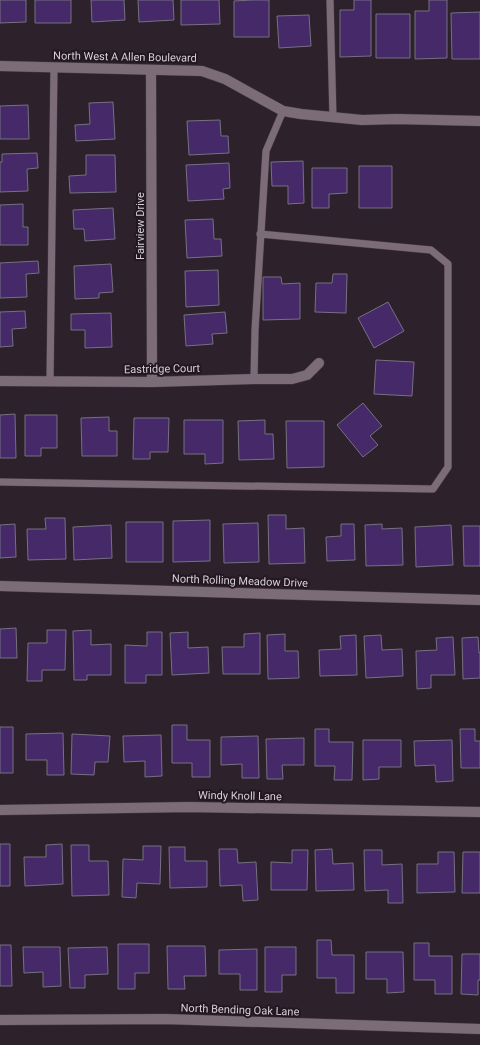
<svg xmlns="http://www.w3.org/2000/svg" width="480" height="1045" font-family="Roboto,sans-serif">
  <rect width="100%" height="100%" fill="#2d212b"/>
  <path fill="#452969" stroke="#767181" d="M0 0H26V22L0 23Z
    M35 0H71V23H35Z
    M91 0H124L125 20 92 22Z
    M138 0H173L174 20 139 22Z
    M181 0H219L220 24 181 25Z
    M252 0H269V37H234V1Z
    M354 0H371V56L340 57V10H354Z
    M429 0H447V58L415 59V11H429Z
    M480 12V59H452L451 13Z
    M376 14H410V58H376Z
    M309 15 311 46 279 48 277 16Z
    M113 102 115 139 76 141 75 125 90 124 89 103Z
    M28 105 29 139H0V106Z
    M220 120 221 136H228L229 153 189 155 187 121Z
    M37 153 38 168 27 169 28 191 0 192V162H2V154Z
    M86 155H115L116 192 70 193 69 176 86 175Z
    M303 161 304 203 288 204V186H272L271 162Z
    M229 163 230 188 223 189 224 199 188 201 186 165Z
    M359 166H392V208H359Z
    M312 168H347V193L329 194V208H312Z
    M23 204V227H28V245H0V205Z
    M113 208 115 239 85 241 84 229H74L73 210Z
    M213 219 214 239H221L222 256 187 258 185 220Z
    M38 261 39 273 26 274 27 297 0 298V263Z
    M111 264 113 292 99 293V298L75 299 74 266Z
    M218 270 219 305 186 307 185 271Z
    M333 274H347L346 313 315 312 316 283H332Z
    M263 277H281L282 284 300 283V319L263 320Z
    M388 302 404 331 374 348 358 318Z
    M25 311 26 328 12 329 13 346 0 347V312Z
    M225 312 227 333 212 334 213 344 186 346 184 315Z
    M111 313 112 347 85 348V330H71V314Z
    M376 360 414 362 412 396 374 394Z
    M363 403 382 426 370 436 378 445 363 457 337 425Z
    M15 414 16 458H0V415Z
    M25 415H57V448H41V456H25Z
    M109 417V431H117V456H82L81 418Z
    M134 418H169L168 452H150V459H133Z
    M184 420H223V463L205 464V454H184Z
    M265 420V434H273L274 459 239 460 238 421Z
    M286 421H324V467L287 468Z
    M268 515H286V529L304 528 305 563 269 564Z
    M45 518H65L66 559 28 560 27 529H46Z
    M210 520V561L173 562V521Z
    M126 522H163V562H126Z
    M258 523 259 562 224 563 223 524Z
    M15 524 16 557 0 558V525Z
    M341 524H354L355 560 327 561 326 537 341 536Z
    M382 524V529L402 528 403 565 366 566 365 525Z
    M111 525 112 558 74 560 73 527Z
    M451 525 453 565 416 567 415 527Z
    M463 526H480V566H464Z
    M16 628 17 658H0V629Z
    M47 630H66L65 670H42V681H27L28 643H47Z
    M91 630V645L111 644V675H87V680H74L73 631Z
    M147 632H162V675H146V683H125V645L147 646Z
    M188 632V648L208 647 209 673 172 675 170 633Z
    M260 633V674H223L222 647H244V634Z
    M285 634V651H298L299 678 268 679 267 635Z
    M356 635 357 675 320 676 319 650 341 649 340 636Z
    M381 635 382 650 402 649 403 676 366 678 364 636Z
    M453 637 455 675H431V688L417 689 416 651 437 650 436 638Z
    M478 637 479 653 480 652V678L463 679 462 638Z
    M172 725H187V740H210V777H192V763H172Z
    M0 727H13V773H0Z
    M315 729H329V742H353L352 780H334L335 766H315Z
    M460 729H475V741H480V768H461Z
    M63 733 64 775H47V760H26V734Z
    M72 734 110 736 108 762H95L94 775 71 774Z
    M161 735 162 776 145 777V761L124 762 123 736Z
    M258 736 259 778H242V764L221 765V737Z
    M304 738V765H282L283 779H267L266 739Z
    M363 740H401V767H379V779L363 780Z
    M452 740 453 781 436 782 435 765 415 766 414 741Z
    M0 844H10V886H0Z
    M62 844 63 884 25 886 24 857H46V845Z
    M71 845H89V861H108L109 895 72 896Z
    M143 846H161L160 884 137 883 136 898 122 897 123 859 143 860Z
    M169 847H185V861H207V887L170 888Z
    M219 849H237L238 863 256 862 258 900 243 901 242 885 220 886Z
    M332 849 333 864 353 863 354 890 316 891 315 850Z
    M292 850H308L307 890H271V862L292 863Z
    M364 850H382V865L402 864 403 903H388V890L365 891Z
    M438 852H454L455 892 417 893V864H438Z
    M463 852H480V893H462Z
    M317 940H331L332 955H354V993H336V978H317Z
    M414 943H429V956H452V994H435V980H414Z
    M118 944H149V973H135V989H118Z
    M0 945H11L12 986H0Z
    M167 946H205L206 976H184L185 989H168Z
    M23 947H60L61 986 43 987V972L24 973Z
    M107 947 108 974 85 975V988H70L68 948Z
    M265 947H296V975H282V992H265Z
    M257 949V990H240V974H219V950Z
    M366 952H403L404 992 387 993V979H366Z
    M462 954H480V980H478V995L461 994Z"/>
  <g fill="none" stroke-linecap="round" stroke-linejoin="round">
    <g stroke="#483d46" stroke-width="8">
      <path id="service" d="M330 0 333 118
        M254 379 255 330 266 151 283 111
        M50 381 54 67
        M0 482 433 489 448 467V264L431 250 260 234"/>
    </g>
    <g stroke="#483d46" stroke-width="11">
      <path id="minor" d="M151 70 152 382
        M0 381 152 382 254 379H292L307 375 319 363
        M0 586 480 600
        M0 810 189 807 480 812
        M0 1020 165 1019 480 1029"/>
    </g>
    <g stroke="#483d46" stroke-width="11">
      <path id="tertiary" d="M0 66 202 71 225 79 283 111 301 114 362 120 396 119 480 121"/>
    </g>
    <use href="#service" stroke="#7b6c78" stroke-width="7"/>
    <use href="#minor" stroke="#7b6c78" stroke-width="10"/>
    <use href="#tertiary" stroke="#7b6c78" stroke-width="10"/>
  </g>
  <g text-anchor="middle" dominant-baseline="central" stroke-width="4" stroke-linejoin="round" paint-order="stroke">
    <g font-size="11" fill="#d8d0d7" stroke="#231821">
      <text transform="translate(125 57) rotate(1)">North West A Allen Boulevard</text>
      <text transform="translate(140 226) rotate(-90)">Fairview Drive</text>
      <text transform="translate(162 369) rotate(-1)">Eastridge Court</text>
      <text transform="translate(240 581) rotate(2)">North Rolling Meadow Drive</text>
      <text transform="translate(240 796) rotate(1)">Windy Knoll Lane</text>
      <text transform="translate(240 1010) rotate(2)">North Bending Oak Lane</text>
    </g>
  </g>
</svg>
